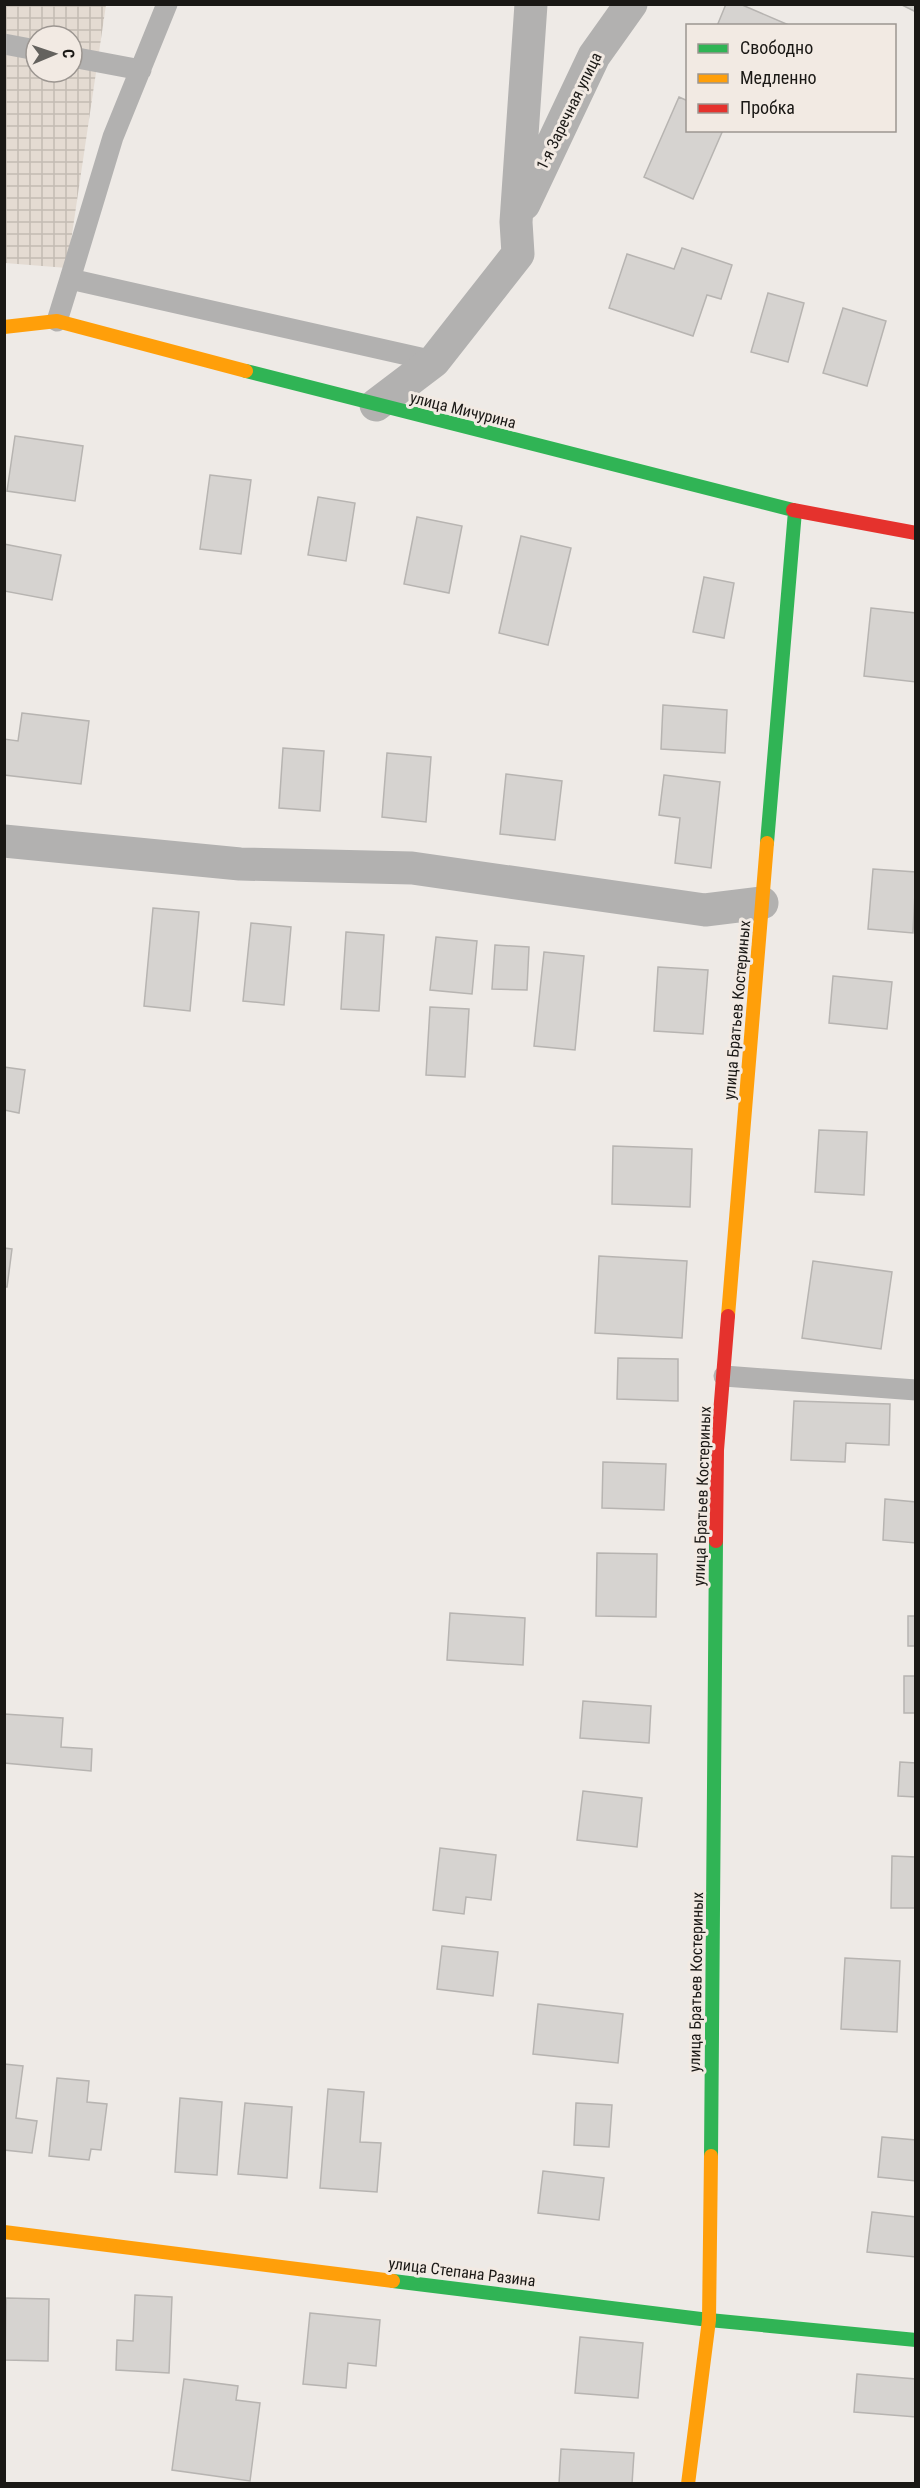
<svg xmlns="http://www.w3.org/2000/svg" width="920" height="2488" font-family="'Roboto Condensed',sans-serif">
  <defs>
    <pattern id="industrial-grid" width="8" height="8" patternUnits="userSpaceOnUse" patternTransform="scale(1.5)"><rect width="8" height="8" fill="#e4dbd2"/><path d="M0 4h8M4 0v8" fill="none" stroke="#c3bbb3"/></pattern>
  </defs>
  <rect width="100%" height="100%" fill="#eeeae6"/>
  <path fill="url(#industrial-grid)" fill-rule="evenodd" d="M4 5H106L67 268 5 263ZM36 36H72V72H36Z"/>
  <path fill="#d6d3d0" stroke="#b7b4b1" stroke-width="1.5" d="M726 4H740L791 26H717Z
    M900 4H916V8L914 11Z
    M679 97 688 101V130H723L693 199 644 177Z
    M682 248 732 265 721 299 707 295 693 336 609 308 627 254 674 269Z
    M768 293 804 303 788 362 751 352Z
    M843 308 886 321 867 386 823 373Z
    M15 436 83 446 75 501 7 491Z
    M210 475 251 480 241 554 200 549Z
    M318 497 355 503 346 561 308 555Z
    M417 517 462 526 449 593 404 584Z
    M521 536 571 548 548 645 499 633Z
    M4 544 61 555 52 600 4 591Z
    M704 577 734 583 724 638 693 632Z
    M871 608 916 613V682L864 676Z
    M663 705 727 710 725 753 661 749Z
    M22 713 89 721 81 784 4 775V739L18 741Z
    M283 748 324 751 320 811 279 808Z
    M387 753 431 757 426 822 382 817Z
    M506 774 562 781 555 840 500 834Z
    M664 775 720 782 711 868 675 863 680 818 659 815Z
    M873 869 916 872 913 933 868 929Z
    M153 908 199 912 190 1011 144 1006Z
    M251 923 291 927 284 1005 243 1001Z
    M346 932 384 935 379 1011 341 1009Z
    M436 937 477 941 472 994 430 990Z
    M495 945 529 947 527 990 492 989Z
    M544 952 584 956 575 1050 534 1046Z
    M658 967 708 970 703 1034 654 1031Z
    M833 976 892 982 887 1029 829 1023Z
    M430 1007 469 1009 465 1077 426 1075Z
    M4 1067 25 1070 19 1113 4 1110Z
    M819 1130 867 1132 864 1195 815 1192Z
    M613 1146 692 1149 690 1207 612 1204Z
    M4 1248 12 1249 7 1287H4Z
    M599 1256 687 1261 682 1338 595 1333Z
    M813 1261 892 1272 881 1349 802 1338Z
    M618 1358 678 1359V1401L617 1399Z
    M794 1401 890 1404 889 1445 846 1443 845 1462 791 1460Z
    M603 1462 666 1464 664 1510 602 1508Z
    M885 1499 916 1502V1543L883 1540Z
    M597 1553 657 1554 656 1617 596 1616Z
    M450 1613 525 1618 523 1665 447 1660Z
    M908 1616H916V1646H908Z
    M904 1676H916V1713H904Z
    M583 1701 651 1706 649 1743 580 1738Z
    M4 1714 63 1718 61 1747 92 1749 91 1771 4 1763Z
    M900 1762 916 1763V1797L898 1796Z
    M583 1791 642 1798 637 1847 577 1840Z
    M440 1848 496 1855 491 1900 466 1897 464 1914 433 1910Z
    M892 1856 916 1857V1908H891Z
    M442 1946 498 1952 493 1996 437 1989Z
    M845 1958 900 1961 897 2032 841 2029Z
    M538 2004 623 2014 618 2063 533 2054Z
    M4 2064 23 2066 16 2118 37 2121 32 2153 4 2150Z
    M57 2078 89 2081 87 2102 107 2104 101 2150 91 2149 89 2160 49 2156Z
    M328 2089 364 2092 360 2142 381 2143 377 2192 320 2188Z
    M180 2098 222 2102 217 2175 175 2172Z
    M245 2103 292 2107 287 2178 238 2174Z
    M576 2103 612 2105 609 2147 574 2145Z
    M882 2137 916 2140V2181L878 2177Z
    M543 2171 604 2178 599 2220 538 2213Z
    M872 2212 916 2217V2257L867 2252Z
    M135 2295 172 2297 169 2373 116 2370 117 2340 133 2341Z
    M6 2298 49 2299 48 2361 5 2360Z
    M310 2313 380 2320 376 2366 348 2363 346 2388 303 2384Z
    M580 2337 643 2343 638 2398 575 2393Z
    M857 2374 916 2379V2417L854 2412Z
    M184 2379 238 2386 236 2400 260 2403 250 2481 172 2470Z
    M561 2449 634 2453 632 2484H559Z"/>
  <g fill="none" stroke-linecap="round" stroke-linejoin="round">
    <path stroke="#b2b1b0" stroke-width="21" d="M4 44 36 50
      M72 57 141 70
      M70 279 113 137 167 4
      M57 321 70 279 434 361
      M724 1376 916 1390"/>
    <path stroke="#b2b1b0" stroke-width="33" d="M524 204 594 56 631 4
      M376 405 434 361 518 254 516 222 531 4
      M4 841 240 864 412 868 705 910 762 903"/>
    <path stroke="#30b455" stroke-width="14" d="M246 371 793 510
      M767 843 795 511
      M711 2156 716 1541
      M393 2281 709 2320 916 2340"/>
    <path stroke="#ff9f0a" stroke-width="14" d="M4 327 57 321 246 371
      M728 1316 767 843
      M4 2232 393 2281
      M688 2484 709 2320 711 2156"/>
    <path stroke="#e5322d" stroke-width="14" d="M793 510 916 533
      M716 1541 717 1450 728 1316"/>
  </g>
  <g text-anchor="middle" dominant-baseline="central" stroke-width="6" stroke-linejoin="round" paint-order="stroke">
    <g font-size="16" fill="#1a1815" stroke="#f2eae3">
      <text transform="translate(569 111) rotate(-64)">1-я Заречная улица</text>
      <text transform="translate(463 410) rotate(14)">улица Мичурина</text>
      <text transform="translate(737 1010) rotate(-85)">улица Братьев Костериных</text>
      <text transform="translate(702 1496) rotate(-88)">улица Братьев Костериных</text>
      <text transform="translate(696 1982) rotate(-89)">улица Братьев Костериных</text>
      <text transform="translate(462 2272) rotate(7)">улица Степана Разина</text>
    </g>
  </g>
  <rect width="920" height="2488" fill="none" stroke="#1a1815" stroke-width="12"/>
  <rect x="686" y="24" width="210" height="108" fill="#f2eae3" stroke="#9c9691" stroke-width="1.5"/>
  <rect x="698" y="44" width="30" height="9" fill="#30b455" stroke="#9c9691" stroke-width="1.5"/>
  <text x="740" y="54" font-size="18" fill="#1a1815">Свободно</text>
  <rect x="698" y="74" width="30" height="9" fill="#ff9f0a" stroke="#9c9691" stroke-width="1.5"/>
  <text x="740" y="84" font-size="18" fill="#1a1815">Медленно</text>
  <rect x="698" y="104" width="30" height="9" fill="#e5322d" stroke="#9c9691" stroke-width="1.5"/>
  <text x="740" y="114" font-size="18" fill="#1a1815">Пробка</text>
  <g transform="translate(54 54) rotate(88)"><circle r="28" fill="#f2eae3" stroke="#9c9691" stroke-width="1.5"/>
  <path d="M0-4.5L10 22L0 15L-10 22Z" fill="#64625e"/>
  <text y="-9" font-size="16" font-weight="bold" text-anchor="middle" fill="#1a1815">С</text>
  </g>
</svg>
